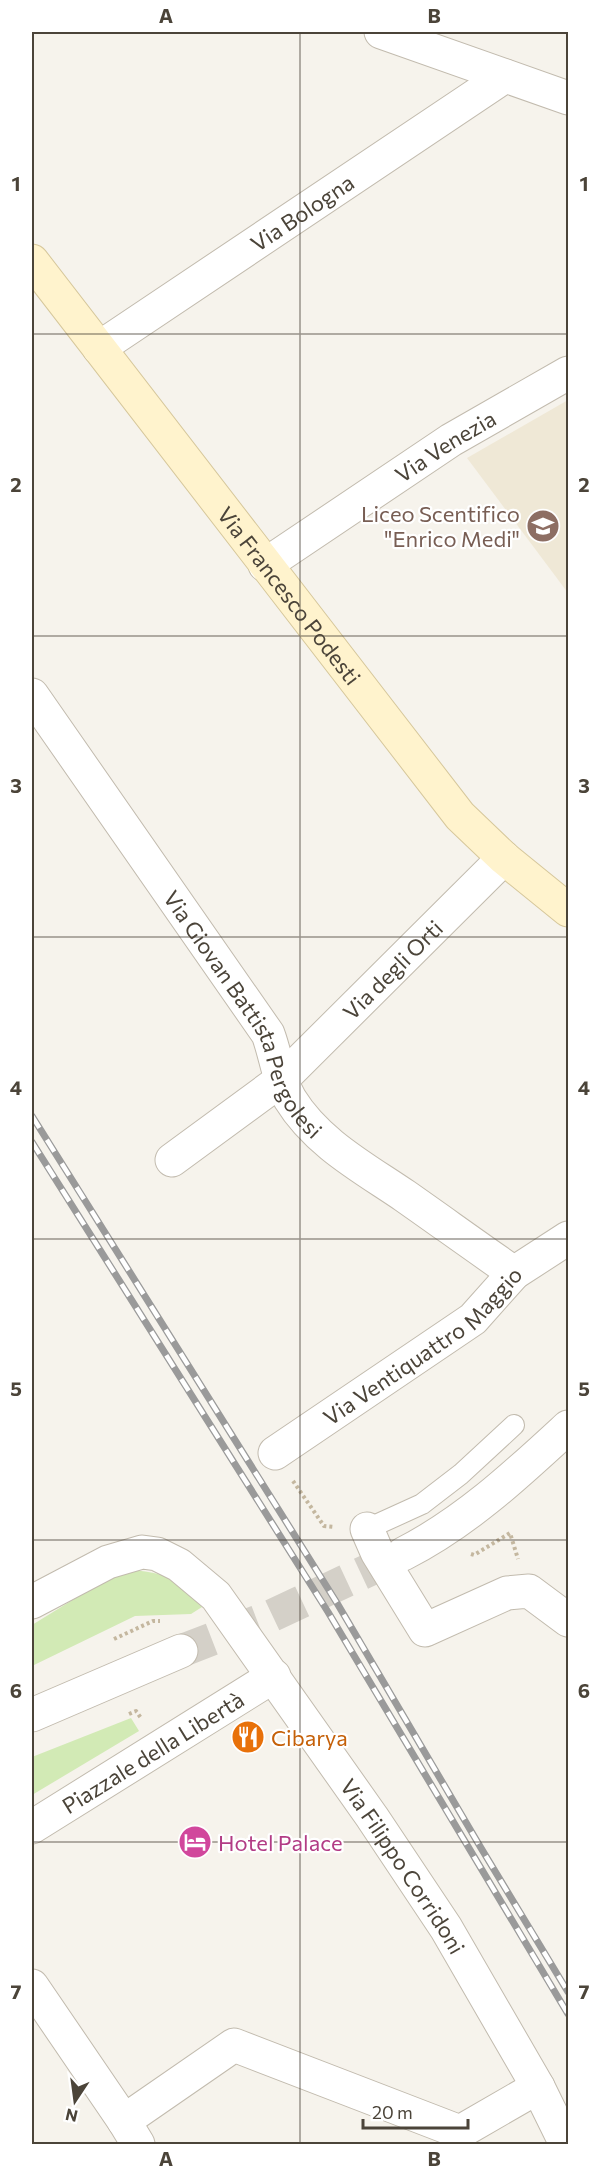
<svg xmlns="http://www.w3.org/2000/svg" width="600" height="2176" font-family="Commissioner,sans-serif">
  <rect width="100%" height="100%" fill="#f6f3ec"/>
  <path fill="#efe8d6" d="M568 400V593L467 458Z"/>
  <path fill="#d2eab5" d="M132 1570C172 1574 175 1579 202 1607L191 1614 135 1616 32 1666V1625L113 1575Z
    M131 1718 139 1731 32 1795V1757Z"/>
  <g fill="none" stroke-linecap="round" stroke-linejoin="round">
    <path stroke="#d4d0c8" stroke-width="33" stroke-dasharray="33 16" stroke-linecap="butt" d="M181 1651 269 1617 403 1554"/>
    <g stroke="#c2bbae" stroke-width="22">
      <path id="service" d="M367 1529 422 1504 461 1474 514 1425"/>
    </g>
    <g stroke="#c2bbae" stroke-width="35">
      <g id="minor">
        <path d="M381 32 568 98"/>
        <path id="s1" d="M99 348 505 76"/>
        <path id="s2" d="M265 565 451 440 568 373"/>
        <path id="s3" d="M32 695 268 1034C276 1055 278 1079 290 1099 317 1143 364 1168 405 1196 442 1222 478 1248 514 1273"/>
        <path id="s4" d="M172 1160 281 1080 504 858"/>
        <path id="s5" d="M275 1453 473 1319 514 1273 568 1238"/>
        <path d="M367 1529 377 1552 425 1630 507 1593 529 1591 568 1620"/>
        <path id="s6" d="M32 1602 108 1562 142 1552 157 1554 179 1565 216 1596 372 1817 446 1928 538 2087 566 2144"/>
        <path id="s7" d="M32 1827 274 1676"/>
        <path d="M32 1986 124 2121 138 2144"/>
        <path d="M124 2121 234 2045 460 2132 538 2087"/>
      </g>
    </g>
    <g stroke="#c2bbae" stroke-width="35">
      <path id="tertiary" d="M403 1554C466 1522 517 1474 568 1427
        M32 1715 181 1651"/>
    </g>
    <g stroke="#d6c79b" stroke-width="35">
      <g id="secondary">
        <path id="s8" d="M32 261 460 816 504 858 568 910"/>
      </g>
    </g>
    <path stroke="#c4b79f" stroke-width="4" stroke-dasharray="3 3" stroke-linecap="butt" d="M293 1481 324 1526 334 1527
      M471 1554 474 1555 510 1533 518 1559
      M114 1639 153 1621H160
      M129 1714 136 1711 141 1718"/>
    <use href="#service" stroke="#fff" stroke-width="20"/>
    <use href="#minor" stroke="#fff" stroke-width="33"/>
    <use href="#tertiary" stroke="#fff" stroke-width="33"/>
    <use href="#secondary" stroke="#fff3cd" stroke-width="33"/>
    <g stroke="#9a9a9a" stroke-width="7">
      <path id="rail" d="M32 1116 337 1603 481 1848 568 1992
        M32 1142 328 1612 568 2014"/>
    </g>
    <use href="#rail" stroke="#fff" stroke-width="4.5" stroke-dasharray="14" stroke-linecap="butt"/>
  </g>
  <path fill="none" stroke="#4b4439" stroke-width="1.5" stroke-opacity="0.55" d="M300 32V2144M32 334H568M32 636H568M32 937H568M32 1239H568M32 1540H568M32 1842H568"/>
  <defs>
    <g id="school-disc" transform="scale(1.725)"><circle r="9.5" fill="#8d6e63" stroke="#fff"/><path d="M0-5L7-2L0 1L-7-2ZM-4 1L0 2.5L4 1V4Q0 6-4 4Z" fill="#fff"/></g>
    <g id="restaurant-disc" transform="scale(1.725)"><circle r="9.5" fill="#e8710a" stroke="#fff"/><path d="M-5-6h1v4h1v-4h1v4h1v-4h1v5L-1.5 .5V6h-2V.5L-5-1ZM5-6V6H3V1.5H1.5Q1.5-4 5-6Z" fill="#fff"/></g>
    <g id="hotel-disc" transform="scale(1.725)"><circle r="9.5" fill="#d1479c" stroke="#fff"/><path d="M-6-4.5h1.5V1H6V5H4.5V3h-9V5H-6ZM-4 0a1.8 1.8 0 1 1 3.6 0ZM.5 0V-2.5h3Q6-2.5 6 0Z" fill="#fff"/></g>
  </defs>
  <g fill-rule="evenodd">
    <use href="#school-disc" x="543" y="526"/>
    <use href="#restaurant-disc" x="248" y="1737"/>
    <use href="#hotel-disc" x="195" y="1842"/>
  </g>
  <g text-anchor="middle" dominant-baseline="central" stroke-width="4.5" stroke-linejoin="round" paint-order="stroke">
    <g font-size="22" fill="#4b4439" stroke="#fff">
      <text stroke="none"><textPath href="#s1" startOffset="244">Via Bologna</textPath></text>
      <text stroke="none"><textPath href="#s2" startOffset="216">Via Venezia</textPath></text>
      <text stroke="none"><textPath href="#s8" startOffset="422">Via Francesco Podesti</textPath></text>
      <text stroke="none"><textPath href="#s4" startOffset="292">Via degli Orti</textPath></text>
      <text stroke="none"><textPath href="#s3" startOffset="384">Via Giovan Battista Pergolesi</textPath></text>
      <text stroke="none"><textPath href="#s5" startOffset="183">Via Ventiquattro Maggio</textPath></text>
      <text stroke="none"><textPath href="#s7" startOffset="142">Piazzale della Libertà</textPath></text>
      <text stroke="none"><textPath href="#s6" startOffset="538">Via Filippo Corridoni</textPath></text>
    </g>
    <g font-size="22" fill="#785e54" stroke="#fff" text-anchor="end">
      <text x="520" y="513">Liceo Scentifico<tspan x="520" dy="25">"Enrico Medi"</tspan></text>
    </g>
    <g font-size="22" fill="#c56008" stroke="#fff" text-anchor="start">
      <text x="271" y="1737">Cibarya</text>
    </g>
    <g font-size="22" fill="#b23c85" stroke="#fff" text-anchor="start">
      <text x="218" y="1842">Hotel Palace</text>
    </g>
  </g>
  <rect width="600" height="2176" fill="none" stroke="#ffffff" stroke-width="66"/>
  <g transform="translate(75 2101) rotate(193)" stroke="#ffffff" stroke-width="4.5" paint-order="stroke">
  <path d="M0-4.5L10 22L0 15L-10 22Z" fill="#4b4439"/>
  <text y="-9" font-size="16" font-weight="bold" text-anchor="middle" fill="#4b4439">N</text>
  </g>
  <path d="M363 2119v9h105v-9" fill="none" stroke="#4b4439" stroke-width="3"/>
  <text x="372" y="2119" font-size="18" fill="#4b4439" stroke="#ffffff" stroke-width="4.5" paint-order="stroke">20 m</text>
  <rect x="33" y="33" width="534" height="2110" fill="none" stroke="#4b4439" stroke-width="2"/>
  <g font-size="20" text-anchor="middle" font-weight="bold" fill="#4b4439">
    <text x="166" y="23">A</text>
    <text x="434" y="23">B</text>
    <text x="16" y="191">1</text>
    <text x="584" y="191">1</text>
    <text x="16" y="492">2</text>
    <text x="584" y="492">2</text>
    <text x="16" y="793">3</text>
    <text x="584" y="793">3</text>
    <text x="16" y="1095">4</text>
    <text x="584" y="1095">4</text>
    <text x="16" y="1396">5</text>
    <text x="584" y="1396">5</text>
    <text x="16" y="1698">6</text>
    <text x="584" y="1698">6</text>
    <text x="16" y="1999">7</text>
    <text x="584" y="1999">7</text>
    <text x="166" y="2166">A</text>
    <text x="434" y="2166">B</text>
  </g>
</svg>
